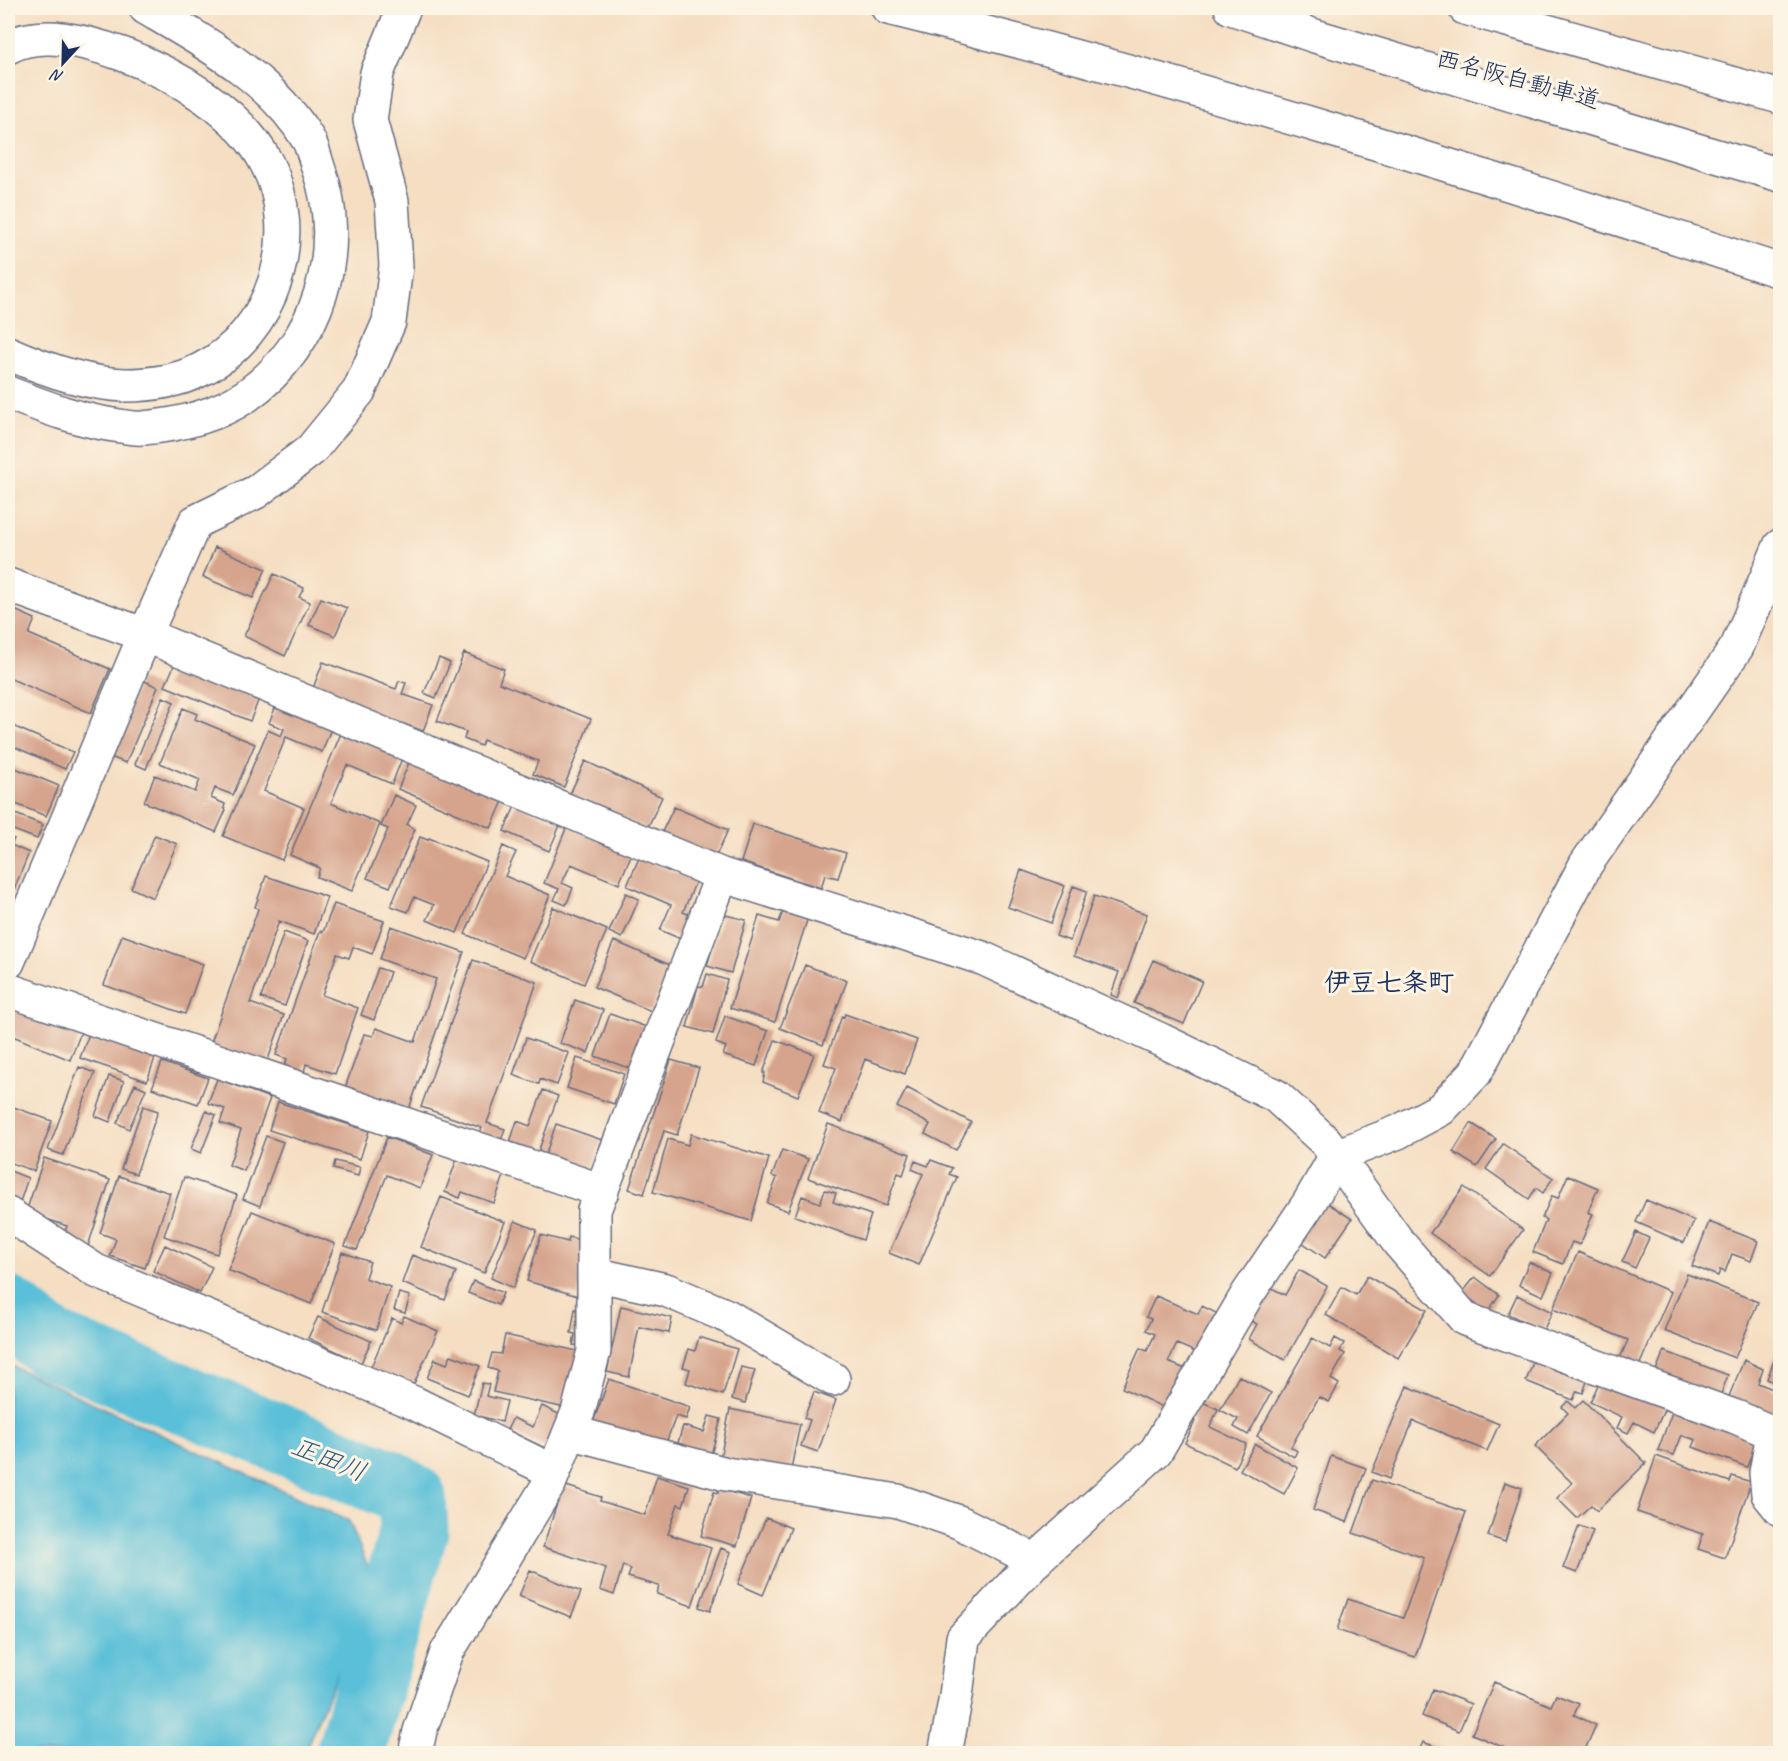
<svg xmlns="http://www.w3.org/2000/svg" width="1788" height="1761" font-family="Caveat,'Klee One',sans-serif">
  <rect width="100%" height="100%" fill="#fcf5e5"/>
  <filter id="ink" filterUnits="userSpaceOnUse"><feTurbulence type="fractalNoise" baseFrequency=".0167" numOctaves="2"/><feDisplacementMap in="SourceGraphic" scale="12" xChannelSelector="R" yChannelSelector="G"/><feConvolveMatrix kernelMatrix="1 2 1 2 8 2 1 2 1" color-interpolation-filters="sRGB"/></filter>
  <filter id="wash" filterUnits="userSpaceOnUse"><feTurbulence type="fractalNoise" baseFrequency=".008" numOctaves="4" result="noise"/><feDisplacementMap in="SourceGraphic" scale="24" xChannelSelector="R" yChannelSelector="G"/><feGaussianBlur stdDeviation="1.35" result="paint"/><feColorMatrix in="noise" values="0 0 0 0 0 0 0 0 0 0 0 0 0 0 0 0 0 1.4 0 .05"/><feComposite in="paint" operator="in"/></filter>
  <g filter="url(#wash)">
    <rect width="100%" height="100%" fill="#f5dec2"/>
    <path fill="#5abfd8" stroke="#3a779b" stroke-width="1.5" d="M8 1364 349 1521 375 1584 304 1753H8Z"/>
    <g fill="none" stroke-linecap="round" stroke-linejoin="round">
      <path stroke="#5abfd8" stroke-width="69" d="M8 1311 50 1344 390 1484 412 1498 414 1530 350 1754"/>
    </g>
    <g id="blocks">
      <path fill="#d6a48d" d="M215 547 266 569 253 598 203 577Z
        M274 574 304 588 299 597 310 602 285 656 244 636Z
        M321 598 347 608 335 636 309 625Z
        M8 607 35 619 29 634 110 669 91 713 9 678 8 682Z
        M464 653 504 669 499 683 591 719 564 787 533 774 538 761 483 740 481 746 464 739 466 732 437 721Z
        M439 658 450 663 436 698 424 693Z
        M177 659 261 694 250 721 165 686Z
        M323 662 396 689 399 681 406 683 402 694 433 705 423 731 312 691Z
        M140 679 158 687 126 763 108 756Z
        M163 697 174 702 146 769 135 764Z
        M277 703 332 726 322 752 286 737 264 791 304 808 282 860 223 836 268 730 281 736 284 729 269 723Z
        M183 708 197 714 195 719 255 744 233 795 215 788 211 798 225 804 224 808 226 810 216 832 144 802 155 775 195 792 200 780 160 763Z
        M8 724 73 752 65 769 8 744Z
        M342 731 403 756 392 784 347 765 331 803 380 824 352 891 317 877 320 868 290 855Z
        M410 760 504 799 491 828 398 789Z
        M585 761 662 797 647 829 570 794Z
        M8 765 59 786 46 816 8 801Z
        M394 795 416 805 407 825 415 829 390 887 367 878 388 829 381 826Z
        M516 804 561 823 549 851 504 831Z
        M674 807 728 830 715 858 661 834Z
        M8 811 43 825 37 839 8 828Z
        M753 824 846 853 838 878 825 875 821 888 741 862Z
        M567 826 632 853 619 884 571 864 562 883 573 888 566 905 554 900 559 889 544 883Z
        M155 835 177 844 153 898 131 888Z
        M8 837 14 839 11 845 29 853 8 904Z
        M420 837 428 840 429 838 487 862 457 933 427 920 434 905 414 897 408 912 391 906Z
        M503 846 516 852 505 876 550 895 523 958 465 934Z
        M639 858 696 881 683 912 693 916 683 940 660 930 671 905 627 886Z
        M1021 870 1065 886 1051 923 1008 907Z
        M266 876 327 897 314 934 279 921 250 1003 284 1015 266 1065 210 1045 258 909 255 907Z
        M1073 886 1087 891 1070 941 1056 936Z
        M626 893 639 899 622 938 609 932Z
        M1094 896 1147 914 1118 998 1111 995 1119 972 1074 956Z
        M334 904 384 921 372 954 353 947 349 958 337 954 322 995 358 1008 335 1074 306 1064 304 1072 285 1066 287 1059 276 1055 320 931 323 932Z
        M553 907 607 930 584 984 530 961Z
        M784 909 808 917 775 1022 730 1008 759 916 779 922Z
        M722 914 746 920 731 973 707 966Z
        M391 926 464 952 409 1109 345 1088 364 1034 373 1036 376 1028 415 1042 436 979 380 959Z
        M284 932 308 941 285 1006 261 998Z
        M122 935 203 964 185 1014 104 985Z
        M614 941 670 965 651 1011 594 987Z
        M473 960 537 982 487 1123 505 1129 498 1149 477 1141 482 1128 421 1107Z
        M1153 960 1202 981 1184 1024 1134 1003Z
        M805 965 847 981 823 1045 780 1028Z
        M378 968 390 972 374 1020 361 1015Z
        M707 974 727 980 713 1034 687 1027 698 986 703 987Z
        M8 999 82 1030 70 1060 8 1034Z
        M575 1000 603 1010 588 1053 560 1043Z
        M610 1014 652 1029 637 1071 595 1056Z
        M845 1014 917 1040 905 1074 865 1059 842 1122 819 1113 836 1068 824 1064 842 1016 844 1017Z
        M725 1016 768 1031 756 1066 723 1055 726 1047 716 1043Z
        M89 1034 155 1058 147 1081 80 1058Z
        M526 1038 569 1053 557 1085 540 1079 539 1084 513 1075Z
        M775 1040 814 1054 798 1096 763 1082 765 1073H763Z
        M577 1058 624 1074 614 1104 567 1088Z
        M671 1060 699 1068 677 1135 664 1131 644 1194 629 1189Z
        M162 1062 208 1078 198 1104 152 1088Z
        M79 1067 95 1073 63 1155 48 1150Z
        M109 1076 124 1081 110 1122 95 1116Z
        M217 1079 270 1098 244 1171 229 1165 241 1130 220 1123 225 1109 208 1103Z
        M135 1084 146 1089 129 1129 117 1123Z
        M907 1088 971 1122 956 1150 925 1134 930 1124 897 1107Z
        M543 1090 558 1096 536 1158 508 1148 517 1121 530 1126Z
        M278 1102 369 1131 360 1159 269 1130Z
        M8 1105 52 1121 34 1171 8 1162Z
        M143 1106 158 1111 136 1174 121 1169Z
        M206 1111 216 1115 201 1153 191 1149Z
        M1471 1123 1496 1139 1477 1167 1453 1152Z
        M556 1124 602 1140 590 1176 544 1159Z
        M828 1124 910 1154 903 1175 898 1173 886 1206 808 1178Z
        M691 1134 769 1158 751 1221 653 1192 668 1139 688 1145Z
        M266 1136 283 1142 260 1206 243 1199Z
        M387 1137 433 1155 420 1188 387 1175 357 1250 345 1246Z
        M1503 1144 1553 1178 1543 1193 1536 1188 1529 1199 1486 1169Z
        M782 1150 808 1159 788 1211 767 1203 777 1178 772 1176Z
        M44 1158 110 1180 88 1246 63 1237 67 1226 26 1212Z
        M457 1159 504 1176 494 1203 462 1192 460 1198 445 1192Z
        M931 1160 952 1168 949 1174 957 1177 919 1265 889 1253 923 1174 912 1169 915 1161 928 1166Z
        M335 1161 360 1167 358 1176 333 1169Z
        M8 1170 28 1178 18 1208 8 1204Z
        M1568 1175 1598 1188 1588 1212 1593 1214 1580 1245 1572 1242 1563 1264 1533 1252 1546 1220 1542 1218 1552 1196 1558 1198Z
        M119 1176 170 1193 145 1268 110 1256 116 1239 100 1233Z
        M184 1177 237 1195 217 1254 164 1236Z
        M1464 1187 1523 1230 1490 1276 1430 1233Z
        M825 1190 836 1193 833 1202 871 1215 863 1240 795 1216 802 1196 820 1203Z
        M441 1197 505 1222 484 1273 421 1247Z
        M1323 1200 1352 1219 1325 1258 1296 1238Z
        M1646 1200 1694 1221 1684 1243 1636 1222Z
        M252 1211 335 1244 311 1304 228 1270Z
        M515 1221 537 1230 513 1288 491 1278Z
        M1709 1222 1758 1241 1751 1261 1732 1254 1725 1272 1720 1270 1718 1276 1692 1266Z
        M1636 1232 1649 1238 1635 1268 1622 1262Z
        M541 1235 568 1242 569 1237 593 1244 578 1296 527 1281Z
        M165 1245 212 1267 200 1293 153 1271Z
        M342 1252 370 1262 365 1278 390 1287 376 1330 322 1312Z
        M1578 1252 1671 1292 1639 1366 1620 1358 1628 1340 1553 1309Z
        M412 1255 456 1272 445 1300 402 1283Z
        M1529 1262 1553 1273 1543 1296 1519 1285Z
        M1299 1270 1327 1286 1285 1360 1249 1339 1257 1324 1250 1320 1270 1287 1285 1295Z
        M1687 1274 1758 1302 1735 1358 1664 1331Z
        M1367 1276 1427 1310 1398 1358 1326 1315 1342 1287 1356 1295Z
        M1475 1277 1499 1295 1488 1312 1462 1293Z
        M473 1281 503 1293 498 1305 468 1293Z
        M399 1293 410 1296 405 1313 394 1310Z
        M1517 1295 1552 1312 1543 1331 1508 1314Z
        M1156 1296 1198 1314 1202 1306 1218 1314 1200 1354 1177 1344 1168 1362 1188 1370 1169 1410 1122 1388 1140 1348 1147 1351 1155 1334 1146 1330 1151 1319 1146 1317Z
        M621 1306 672 1318 669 1333 639 1327 629 1377 607 1372Z
        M575 1309 588 1312 582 1346 573 1345 575 1334 571 1333Z
        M404 1316 438 1331 412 1388 370 1369 392 1318 401 1323Z
        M318 1317 371 1341 361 1363 308 1338Z
        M505 1335 582 1352 570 1409 493 1392 498 1371 488 1368 492 1353 501 1354Z
        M699 1337 737 1349 723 1395 686 1383 690 1369 683 1367 689 1349 695 1351Z
        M1312 1338 1330 1348 1335 1338 1344 1343 1340 1351 1345 1354 1331 1379 1339 1384 1329 1402 1319 1397 1291 1447 1297 1451 1294 1457 1257 1436Z
        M1780 1345V1385L1767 1379Z
        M1664 1351 1728 1375 1720 1397 1655 1373Z
        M1537 1352 1590 1373 1583 1393 1577 1391 1573 1400 1526 1381Z
        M451 1355 480 1366 468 1395 427 1378 435 1359 447 1364Z
        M1744 1360 1763 1369 1758 1383 1780 1392V1407L1774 1421 1727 1401Z
        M741 1367 755 1370 745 1403 732 1399Z
        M1239 1376 1271 1393 1248 1435 1234 1427 1238 1419 1220 1410Z
        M1602 1377 1666 1406 1654 1432 1634 1422 1628 1433 1617 1428 1622 1417 1590 1402Z
        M609 1379 690 1407 686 1419 676 1416 663 1451 591 1428Z
        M482 1383 489 1384 486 1396 507 1401 502 1422 474 1415Z
        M1407 1386 1499 1424 1487 1451 1413 1421 1389 1479 1372 1472Z
        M814 1392 836 1400 818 1452 801 1446 810 1420 804 1418Z
        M1583 1400 1646 1463 1597 1511 1591 1505 1577 1518 1557 1498 1572 1483 1535 1446 1568 1413 1562 1407 1568 1401 1575 1408Z
        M1200 1401 1218 1409 1210 1427 1246 1444 1235 1467 1185 1443 1195 1421 1192 1419Z
        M542 1406 567 1418 551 1451 507 1430 513 1418 533 1427Z
        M1674 1407 1757 1439 1747 1467 1693 1447 1696 1440 1682 1435 1674 1455 1658 1450Z
        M730 1409 800 1424 790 1474 720 1459Z
        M709 1416 721 1419 708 1465 674 1456 683 1426 704 1432Z
        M1255 1444 1298 1468 1284 1494 1240 1470Z
        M1331 1456 1366 1468 1347 1522 1313 1510Z
        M1656 1456 1730 1482 1732 1476 1751 1482 1725 1558 1698 1549 1703 1534 1637 1512Z
        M657 1476 689 1486 683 1506 678 1504 668 1534 711 1548 692 1606 657 1594 659 1586 628 1577 631 1569 623 1565 614 1595 600 1590 606 1568 543 1547 563 1485 601 1497 600 1501 645 1515Z
        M1372 1480 1466 1512 1415 1657 1337 1630 1348 1599 1403 1618 1424 1558 1353 1533Z
        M1505 1482 1522 1488 1505 1542 1488 1536Z
        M719 1489 751 1498 737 1546 701 1536 714 1492 718 1493Z
        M766 1518 791 1528 763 1595 738 1584Z
        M1579 1526 1593 1531 1577 1573 1563 1568Z
        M721 1548 731 1552 710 1611 699 1607Z
        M530 1570 581 1592 571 1617 519 1596Z
        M1494 1682 1551 1706 1556 1695 1579 1704 1574 1715 1596 1725 1583 1754H1519L1472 1734Z
        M1433 1689 1471 1704 1459 1731 1422 1716Z
        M1423 1742 1452 1753V1754H1418Z"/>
    </g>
  </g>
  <g filter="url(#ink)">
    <use href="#blocks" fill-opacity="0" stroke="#676c81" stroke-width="1.5"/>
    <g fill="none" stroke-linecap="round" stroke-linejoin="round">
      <g stroke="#676c81" stroke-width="36">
        <path id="minor" d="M8 585 145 635 722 875 982 958 1161 1040 1276 1096 1326 1142 1399 1243 1465 1319 1736 1417 1773 1433 1766 1473 1768 1494 1780 1509
          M8 962 145 635 195 522 256 492 311 450 359 391 389 322 396 266 392 201 370 120 377 73 404 8
          M8 990 602 1191
          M8 1214 96 1271 414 1403 554 1472
          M594 1274 666 1290 727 1316 833 1379
          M570 1432 726 1474 898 1501 959 1522 1036 1561
          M415 1754 420 1731 447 1652 549 1484 578 1412 594 1351V1210L722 875
          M945 1754 956 1696 963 1638 1039 1557 1156 1451 1247 1295 1309 1203 1336 1156 1398 1132 1441 1109 1475 1073 1586 864 1737 647 1780 546"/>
      </g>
      <g stroke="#676c81" stroke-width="36">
        <path id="motorway" d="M888 8C1189 82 1485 175 1780 271
          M1231 8 1315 36 1780 175
          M1465 8 1780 97
          M8 47C42 29 88 42 122 54 175 74 241 112 267 164 304 236 274 334 200 370 178 381 149 385 125 385 88 384 42 368 8 353
          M8 393C44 407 81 421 120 426 128 427 135 429 143 428 178 425 216 416 246 396 319 345 348 249 318 167 315 158 313 149 309 141 273 79 206 43 146 8"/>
      </g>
      <use href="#minor" stroke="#fff" stroke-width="33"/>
      <use href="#motorway" stroke="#fff" stroke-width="33"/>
    </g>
  </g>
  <g text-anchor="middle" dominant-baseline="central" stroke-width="6" stroke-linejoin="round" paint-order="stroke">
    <g font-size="24" fill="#1b2f5e" stroke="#fcf5e5">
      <text transform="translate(1518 79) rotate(15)">西名阪自動車道</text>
    </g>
    <g font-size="26" font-weight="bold" fill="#1b2f5e" stroke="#fcf5e5">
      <text x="1389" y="982">伊豆七条町</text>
    </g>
    <g font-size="26" font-style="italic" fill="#2e5a83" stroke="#fcf5e5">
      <text transform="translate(329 1459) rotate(22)">正田川</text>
    </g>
  </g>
  <rect width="1788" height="1761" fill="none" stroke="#fcf5e5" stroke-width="30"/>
  <g transform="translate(63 63) rotate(202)" stroke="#fcf5e5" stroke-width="4.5" paint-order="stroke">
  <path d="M0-4.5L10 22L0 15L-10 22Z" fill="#1b2f5e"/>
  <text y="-9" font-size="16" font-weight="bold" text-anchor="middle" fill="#1b2f5e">N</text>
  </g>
</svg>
